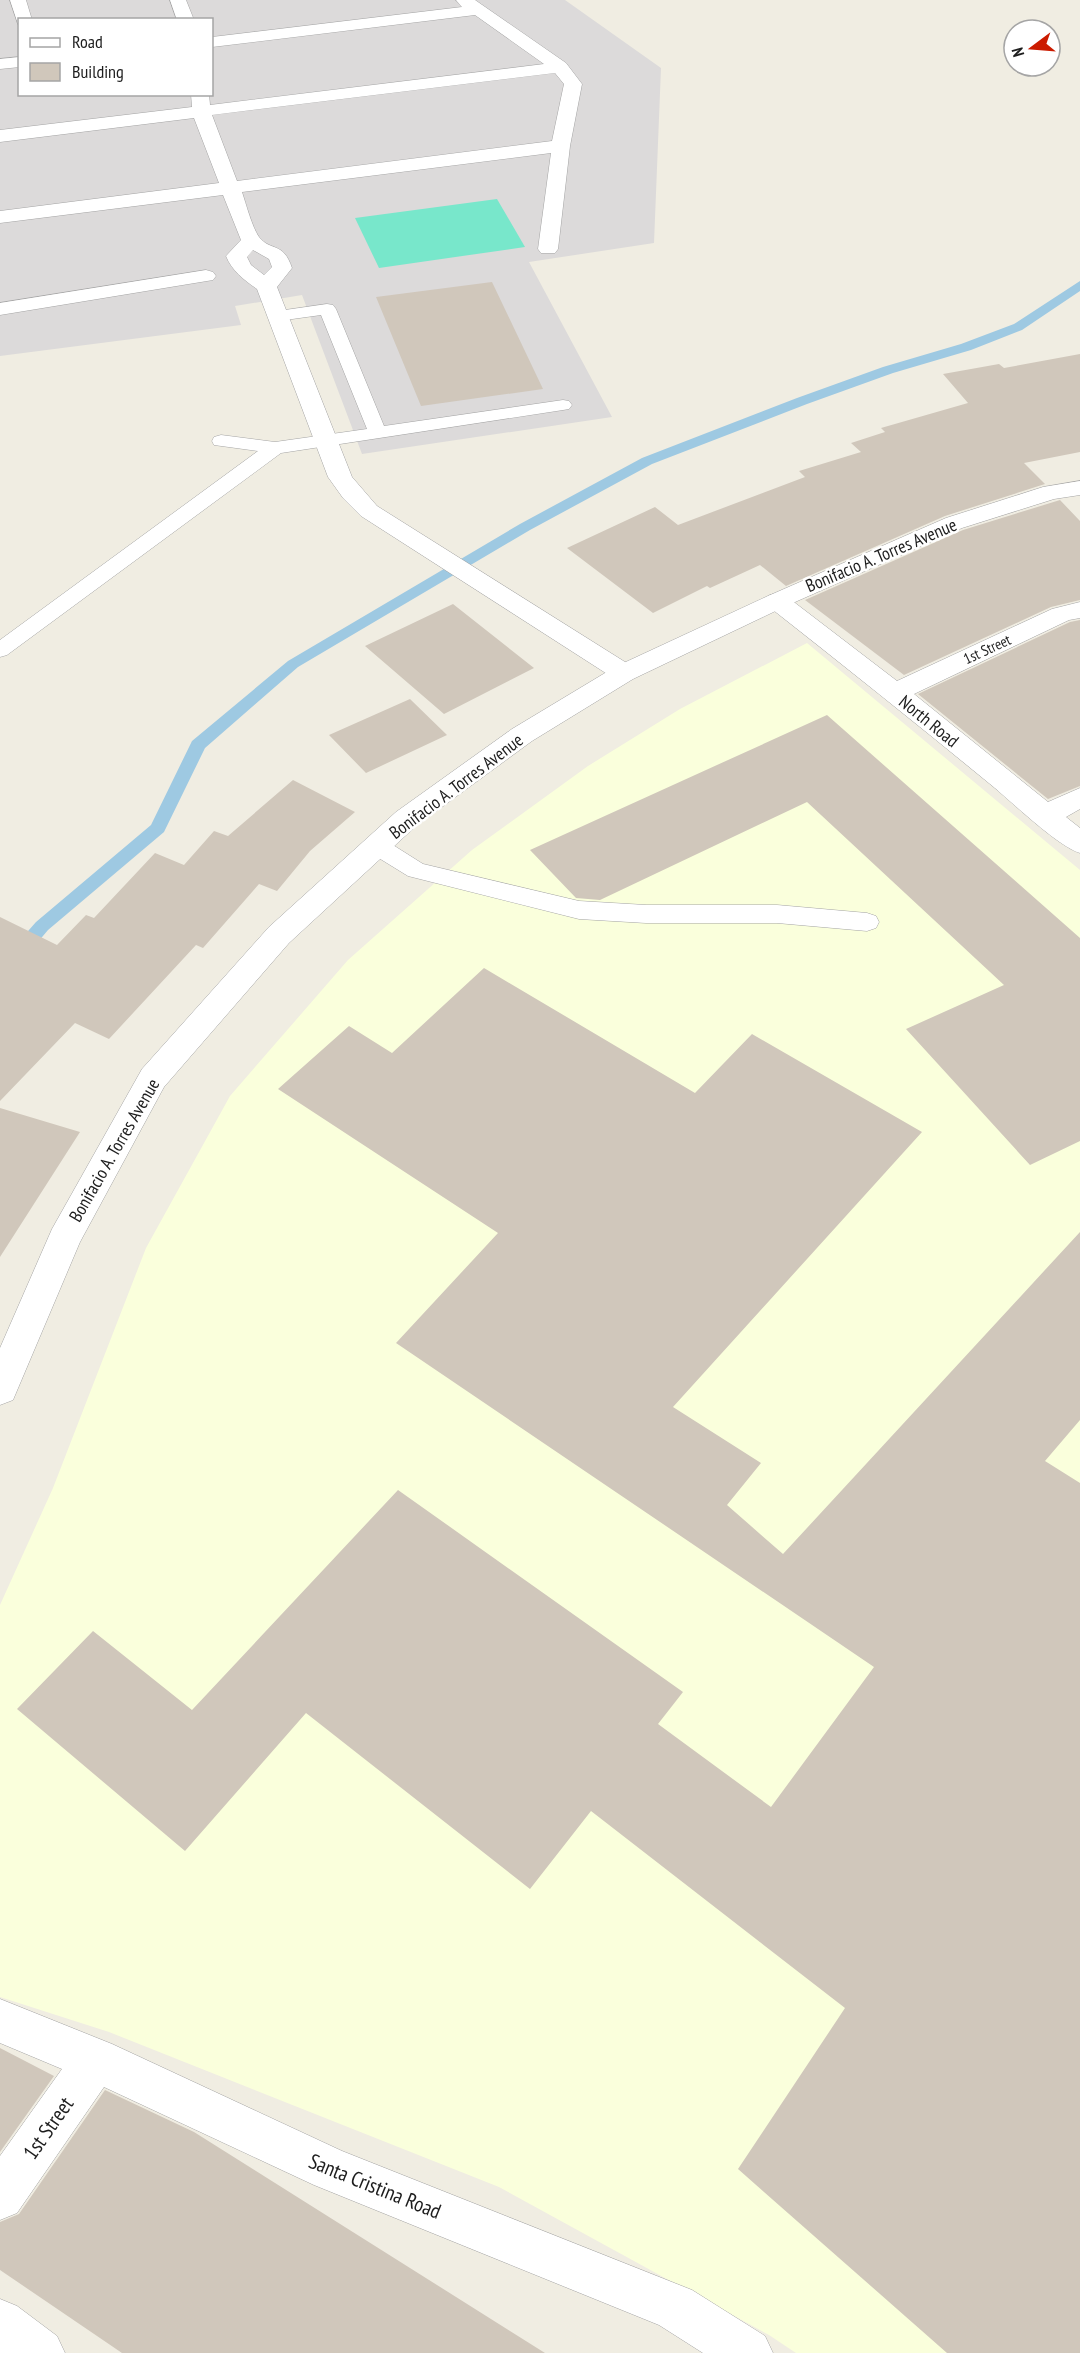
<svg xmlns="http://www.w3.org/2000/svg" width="1080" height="2353" font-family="'PT Sans Narrow',sans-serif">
  <rect width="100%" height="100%" fill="#f0ede2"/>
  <path fill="#dcdada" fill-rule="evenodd" d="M0 0H565L661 68 654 243 529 262 612 417 362 454 302 295 235 306 241 325 0 356ZM20 20H212V94H20Z"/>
  <path fill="#faffdc" d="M807 643 1080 870V2353H796L769 2335 499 2187 109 2032 0 1997V1605L53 1488 146 1248 230 1096 348 960 472 850 588 766 680 709Z"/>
  <path fill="#78e7cb" d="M497 199 525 247 379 268 355 218Z"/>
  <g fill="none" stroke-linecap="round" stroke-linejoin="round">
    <path fill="#9ec9e2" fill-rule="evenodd" d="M1080 281V291L1022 330 971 350 893 373 807 404 652 464 530 530 298 667 205 748 164 832 48 930 6 980 0 982V963L36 922 151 825 192 741 288 661 520 524 642 458 797 398 883 367 961 344 1014 324Z"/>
  </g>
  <path fill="#d0c7bb" d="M492 282 543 389 421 406 376 297Z
    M1080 354V452L1024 463 1045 484 945 516 786 586 760 565 710 588 707 586 653 613 567 548 655 507 678 525 805 477 799 471 861 452 851 443 885 432 881 428 968 403 943 374 999 364 1004 368Z
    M1060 500 1080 521V600L1051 607 904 675 805 600 963 530Z
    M453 604 534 668 444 714 365 646Z
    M1080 620V786L1048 799 918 694 1070 622Z
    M410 699 447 735 366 773 329 735Z
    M827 715 1080 938V1141L1030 1165 906 1029 1004 985 807 802 600 900 576 898 530 850Z
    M293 780 355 812 310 851 277 891 259 884 203 948 196 945 109 1039 75 1023 0 1101V917L57 945 86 915 94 918 155 853 184 865 214 831 228 836Z
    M484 968 695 1093 752 1034 922 1132 673 1407 761 1463 727 1505 783 1554 1080 1232V1420L1045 1461 1080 1483V2353H947L738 2169 845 2008 591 1811 530 1889 306 1713 185 1851 17 1709 93 1631 192 1710 398 1490 683 1692 658 1724 771 1807 874 1667 396 1343 498 1233 278 1089 349 1026 392 1053Z
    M0 1108 80 1132 0 1257Z
    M0 2048 54 2076 0 2152Z
    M105 2090 194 2132 545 2353H122L0 2270V2222L19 2214Z"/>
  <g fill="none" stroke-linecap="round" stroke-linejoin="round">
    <g stroke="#a4a4a4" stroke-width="1">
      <path id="service" d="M327 304 333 305 336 309 384 426 563 400 569 401 572 405 569 409 563 410 281 453 7 655 0 657V640L258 451 214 445 212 441 214 437 221 435 275 442 367 429 321 315 278 321 272 320 269 316 272 312 278 311Z
        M377 838 385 840 423 864 579 901 646 905H777L867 913 876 916 879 922 876 928 867 931 777 923H646L579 919 408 876 369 852 365 846 369 840Z"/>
    </g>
    <g stroke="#a4a4a4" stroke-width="1">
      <path id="minor" d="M10 0H26L32 20H20L18 24Z
        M170 0H186L194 20H177Z
        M456 0H475L566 63 582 84 570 146 558 249 555 253H541L538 249 551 153 242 192C246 204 252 227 259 237 271 252 283 241 292 268L277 287 352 477 377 506 633 667 637 673 633 679 624 681 615 679 361 516 343 498 328 477 257 289C244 280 232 271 226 256L241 240 223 195 0 223V211L219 183 194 118 0 142V130L192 107 191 94H209L210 105 544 64 475 15 212 47V37L462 7ZM555 73 564 84 552 141 237 181 212 115ZM253 250 269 259 272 267 264 275 251 265 247 257Z
        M20 57V67L0 69V59Z
        M206 270 213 272 216 276 213 280 0 315V303Z
        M777 593 786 596 897 681 1052 609 1080 602V618L1069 620 914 694 1048 802 1080 788V809L1066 817 1080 828V853C1057 846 1011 801 990 784 917 724 843 665 768 606L764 601 768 596Z
        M0 1999 112 2044 342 2151 692 2290 765 2336 773 2353H703L659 2325 314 2185 104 2087 17 2213 0 2220V2156L62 2069 0 2043Z
        M0 2299 17 2306 57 2336 65 2353H0Z"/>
    </g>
    <g stroke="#a4a4a4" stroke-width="1">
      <path id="tertiary" d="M1080 481V495L1054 499 962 528 786 606 633 679 532 741 416 826 289 943 164 1087 80 1242 13 1400 0 1405V1348L52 1229 142 1069 269 927 396 812 512 729 615 667 768 596 946 518 1043 487Z"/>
    </g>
    <use href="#service" fill="#fff" fill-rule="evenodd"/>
    <use href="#minor" fill="#fff" fill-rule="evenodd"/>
    <use href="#tertiary" fill="#fff" fill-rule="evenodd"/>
  </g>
  <g text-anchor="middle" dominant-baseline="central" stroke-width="5" stroke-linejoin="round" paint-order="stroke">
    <g font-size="15" fill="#1d1d1d" stroke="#fff">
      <text transform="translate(987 649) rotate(-25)">1st Street</text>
    </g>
    <g font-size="18" fill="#1d1d1d" stroke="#fff">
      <text transform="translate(881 555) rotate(-23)">Bonifacio A. Torres Avenue</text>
      <text transform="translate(929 721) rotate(39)">North Road</text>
      <text transform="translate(456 786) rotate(-37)">Bonifacio A. Torres Avenue</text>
      <text transform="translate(114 1150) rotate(-60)">Bonifacio A. Torres Avenue</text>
    </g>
    <g font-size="21" fill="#1d1d1d" stroke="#fff">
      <text transform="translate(48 2128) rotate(-55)">1st Street</text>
      <text transform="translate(375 2186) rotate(22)">Santa Cristina Road</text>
    </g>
  </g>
  <rect x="18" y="18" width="195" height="78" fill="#ffffff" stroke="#a5a5a5" stroke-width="1.5"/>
  <rect x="30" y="38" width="30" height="9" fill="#ffffff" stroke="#a5a5a5" stroke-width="1.5"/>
  <text x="72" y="48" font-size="18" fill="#1d1d1d">Road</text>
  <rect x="30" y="63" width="30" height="18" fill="#d0c7bb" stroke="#a5a5a5" stroke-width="1.5"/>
  <text x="72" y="78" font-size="18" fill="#1d1d1d">Building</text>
  <g transform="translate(1032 48) rotate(254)"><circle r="28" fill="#ffffff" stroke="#a5a5a5" stroke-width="1.5"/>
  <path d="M0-4.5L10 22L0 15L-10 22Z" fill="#cb1b00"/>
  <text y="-9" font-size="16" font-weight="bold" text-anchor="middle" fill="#1d1d1d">N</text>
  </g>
</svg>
